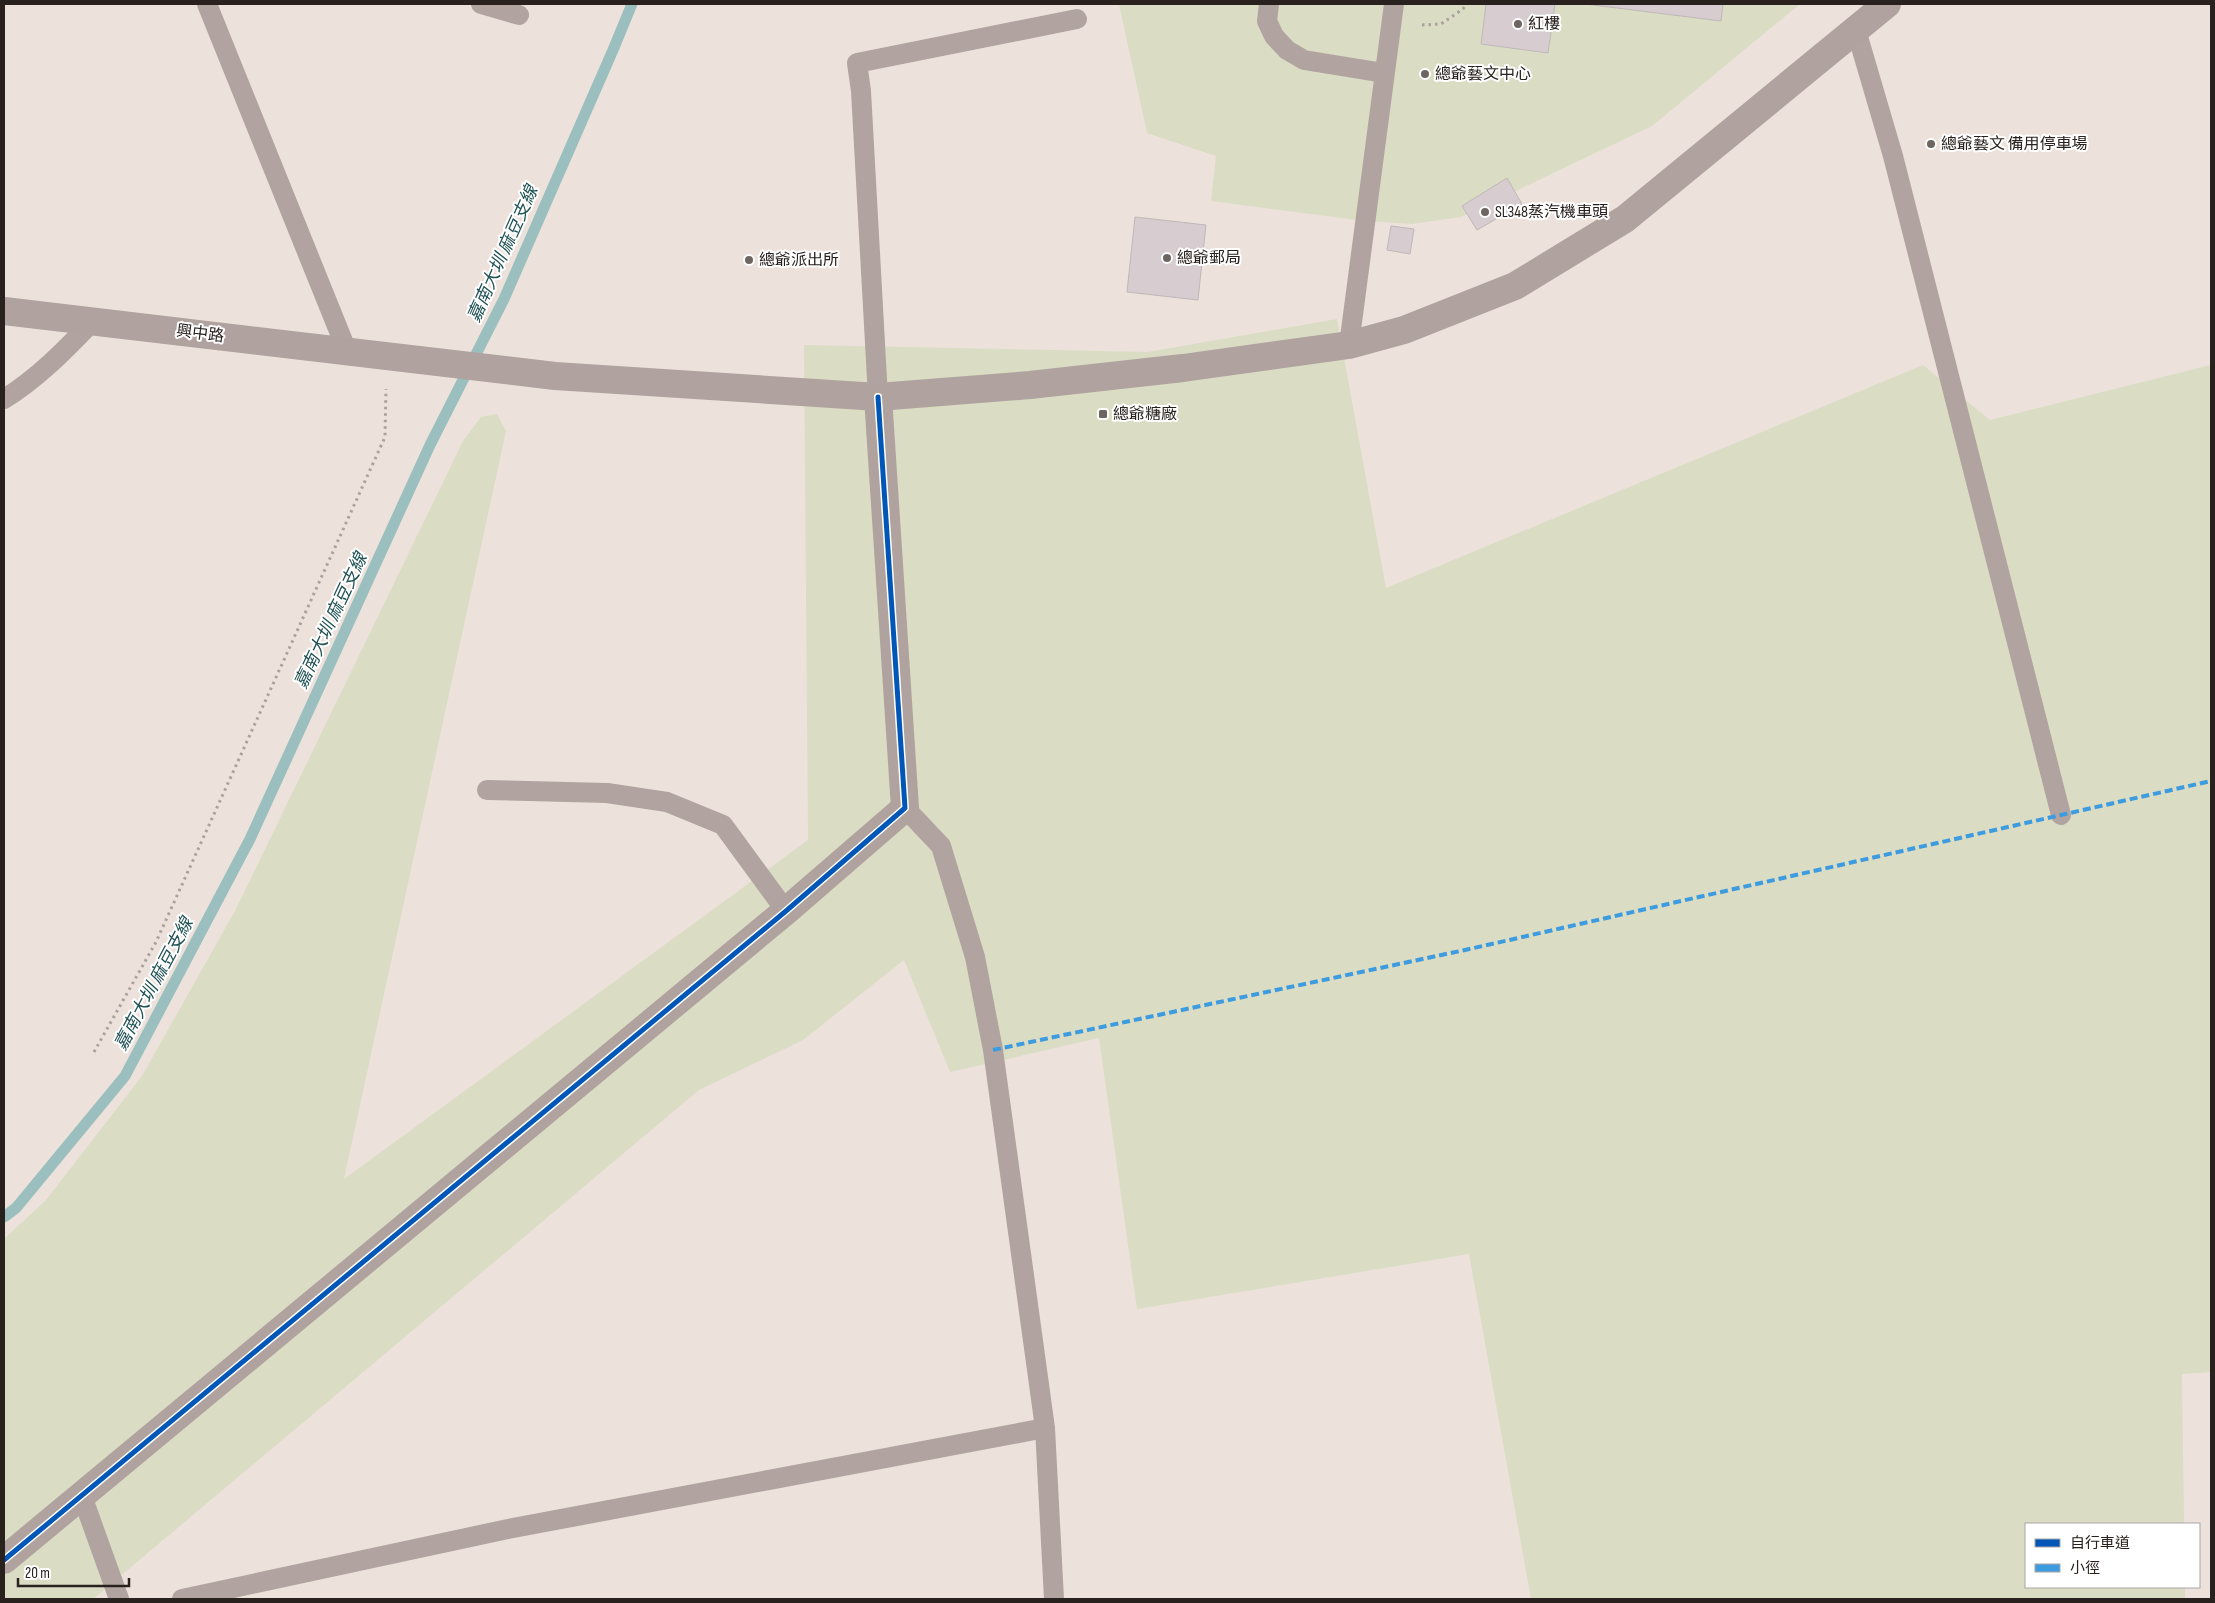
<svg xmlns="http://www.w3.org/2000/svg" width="2215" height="1603" font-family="'Sofia Sans Condensed','Noto Sans TC',sans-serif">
  <rect width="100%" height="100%" fill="#ece2db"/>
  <path fill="#dadcc4" d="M1119 4H1800L1652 126 1461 217 1412 224 1365 221 1211 201 1216 156 1147 133Z
    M1337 319 1386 588 1923 365 1990 420 2211 365V1372L2182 1374 2184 1524H2026V1587H2185V1599H1531L1469 1254 1137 1309 1099 1038 950 1072 904 960 803 1040 699 1090 93 1599H4V1239L46 1200 142 1076 236 909 463 441 481 417 497 414 506 431 344 1179 808 840 804 345 1148 352Z"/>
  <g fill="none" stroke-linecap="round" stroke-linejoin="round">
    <path stroke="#9abfbe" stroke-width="11" d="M4 1217 16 1208 125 1076 250 839 430 445 504 299 613 50 632 4"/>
  </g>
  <path fill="#d7cccf" stroke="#bfb8b8" d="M1486 4H1555L1548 53 1481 44Z
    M1585 4H1723L1721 21Z
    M1507 178 1522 204 1477 230 1462 206Z
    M1135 217 1206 225 1198 300 1127 292Z
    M1391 226 1414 229 1410 254 1387 250Z"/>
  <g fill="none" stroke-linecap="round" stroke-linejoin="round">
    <path stroke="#aba19d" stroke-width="3" stroke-dasharray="2.5 4" stroke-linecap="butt" d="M1422 25 1441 24 1463 9 1466 4
      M94 1052 156 942 385 437 386 389"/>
    <path stroke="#b1a4a0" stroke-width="20" d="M207 4 347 351
      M481 4 519 15
      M1269 4 1267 21 1274 36 1287 50 1304 60 1384 73
      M1856 30 1893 156 2061 815
      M1349 345 1394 4
      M878 397 861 91 857 63 1077 19
      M4 399C38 378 65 350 93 321
      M487 790 607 793 667 802 723 825 786 911
      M905 808 941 846 975 957 993 1050 1045 1428 1054 1599
      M82 1496 119 1599
      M182 1599 508 1529 1045 1428"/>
    <path stroke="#b0a29f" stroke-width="28" d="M4 311 555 376 878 397 1030 385 1183 368 1349 345 1404 330 1515 286 1625 219 1887 4
      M4 1560 786 911 905 808 878 397"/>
    <path stroke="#3d9bdf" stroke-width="4" stroke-dasharray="8 4" stroke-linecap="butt" d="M993 1050 1465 950 2211 781"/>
    <g stroke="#fff" stroke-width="8">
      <path id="cycleway" d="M4 1560 786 911 905 808 878 397"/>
    </g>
    <use href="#cycleway" stroke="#0057b8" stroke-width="5"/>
  </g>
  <g fill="#6d6560" stroke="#fff" stroke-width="2">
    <circle cx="1518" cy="24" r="5"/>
    <circle cx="1425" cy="74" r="5"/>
    <circle cx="1931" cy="144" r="5"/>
    <circle cx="1485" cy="212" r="5"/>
    <circle cx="1167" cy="258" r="5"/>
    <circle cx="749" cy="260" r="5"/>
    <rect x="1098" y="409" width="10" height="10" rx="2.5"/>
  </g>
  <g text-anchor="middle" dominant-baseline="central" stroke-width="4" stroke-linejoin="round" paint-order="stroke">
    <g font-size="16" fill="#28211d" stroke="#fff" text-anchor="start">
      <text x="1528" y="24">紅樓</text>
      <text x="1435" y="74">總爺藝文中心</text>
      <text x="1941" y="144">總爺藝文 備用停車場</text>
      <text x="1495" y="212">SL348蒸汽機車頭</text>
      <text x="1177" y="258">總爺郵局</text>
      <text x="759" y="260">總爺派出所</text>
      <text x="1113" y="414">總爺糖廠</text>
    </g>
    <g font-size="16" fill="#28211d" stroke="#fff">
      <text transform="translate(200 334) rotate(7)">興中路</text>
    </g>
    <g font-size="18" font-style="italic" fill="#215355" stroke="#fff">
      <text transform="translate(503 254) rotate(-66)">嘉南大圳 麻豆支線</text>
      <text transform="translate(331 621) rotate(-65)">嘉南大圳 麻豆支線</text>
      <text transform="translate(154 984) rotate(-62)">嘉南大圳 麻豆支線</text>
    </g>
  </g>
  <rect width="2215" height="1603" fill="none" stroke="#28211d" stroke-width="10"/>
  <rect x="2025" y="1523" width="175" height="65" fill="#ffffff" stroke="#a9a6a5"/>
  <rect x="2035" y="1539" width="25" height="8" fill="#0057b8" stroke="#a9a6a5"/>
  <text x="2070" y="1548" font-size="15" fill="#28211d">自行車道</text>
  <rect x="2035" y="1564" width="25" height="8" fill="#3d9bdf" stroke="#a9a6a5"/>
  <text x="2070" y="1573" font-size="15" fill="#28211d">小徑</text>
  <path d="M18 1578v8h111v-8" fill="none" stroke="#28211d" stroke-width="2.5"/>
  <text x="25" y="1578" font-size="15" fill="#28211d" stroke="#ffffff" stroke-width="4" paint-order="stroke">20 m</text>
</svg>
